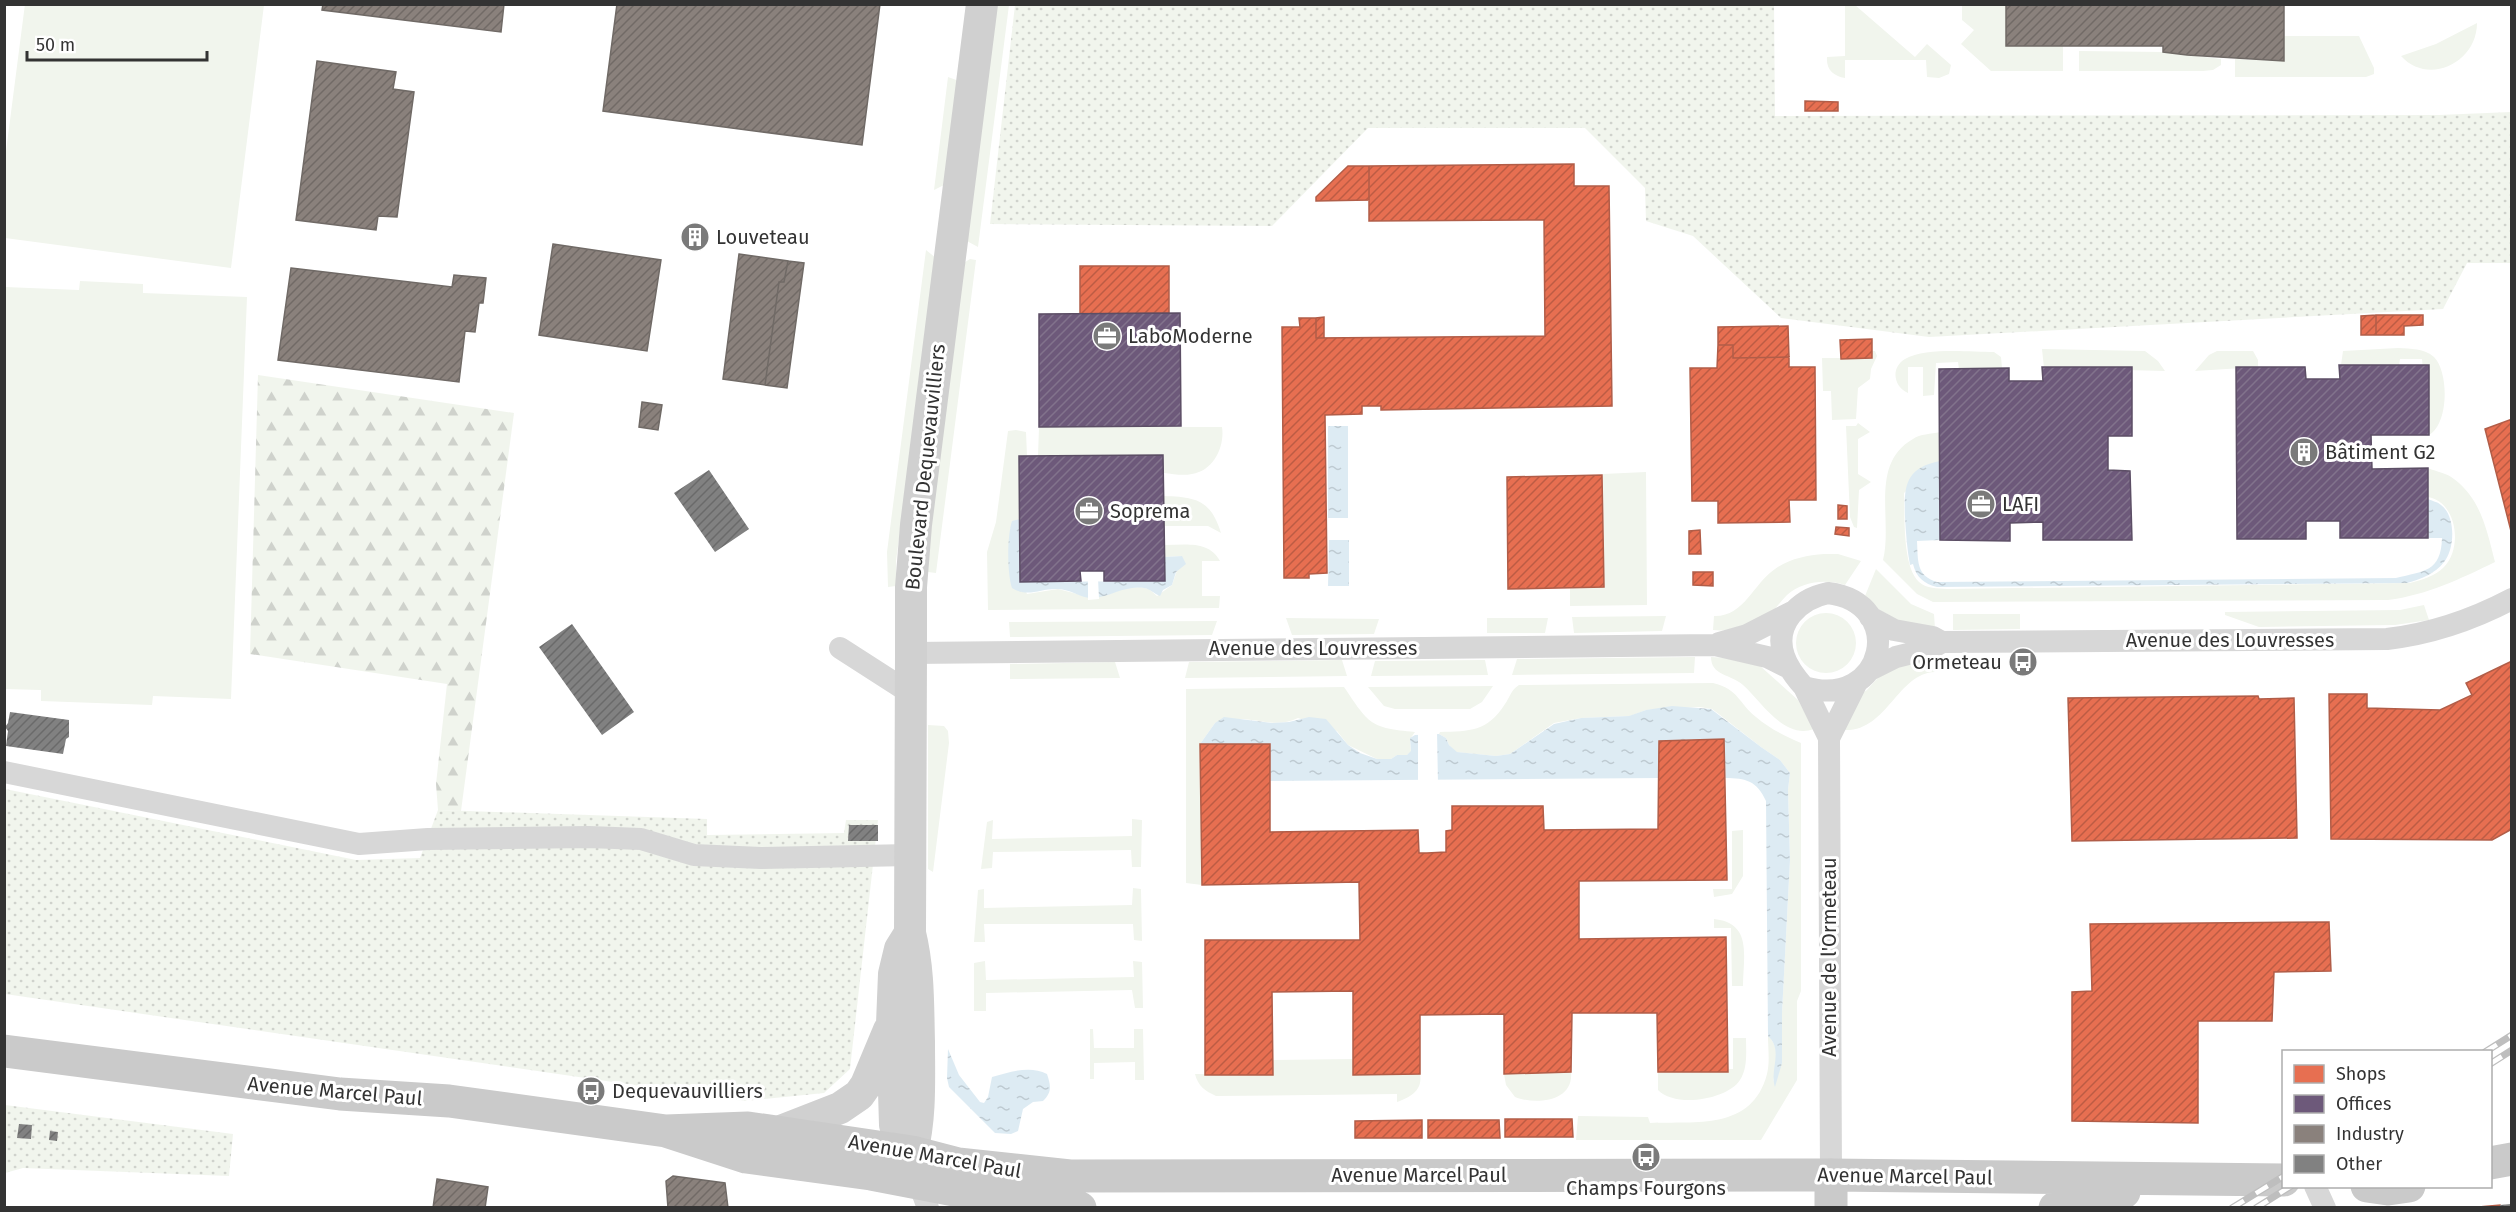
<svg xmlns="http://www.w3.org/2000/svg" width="2516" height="1212" font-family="'Fira Sans',sans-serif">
  <defs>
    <pattern id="forest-firs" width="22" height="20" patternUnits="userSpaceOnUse" patternTransform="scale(1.5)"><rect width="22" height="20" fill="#f1f5ed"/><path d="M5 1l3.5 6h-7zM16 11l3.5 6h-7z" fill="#cfd2cc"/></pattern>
    <pattern id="park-dots" width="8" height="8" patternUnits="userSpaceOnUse" patternTransform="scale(1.5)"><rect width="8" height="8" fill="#f1f5ed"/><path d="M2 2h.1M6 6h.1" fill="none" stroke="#cfd2cc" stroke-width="1.8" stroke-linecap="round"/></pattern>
    <pattern id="water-ripples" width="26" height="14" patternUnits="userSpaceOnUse" patternTransform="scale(1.5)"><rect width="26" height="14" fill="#ddebf3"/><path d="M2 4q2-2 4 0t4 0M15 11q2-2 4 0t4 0" fill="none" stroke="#becad1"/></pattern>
    <pattern id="shops-hatch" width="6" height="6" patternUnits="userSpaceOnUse" patternTransform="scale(1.5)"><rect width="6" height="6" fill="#e76f51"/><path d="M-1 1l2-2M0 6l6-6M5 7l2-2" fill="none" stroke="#bc5c44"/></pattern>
    <pattern id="offices-hatch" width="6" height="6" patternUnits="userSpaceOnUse" patternTransform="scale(1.5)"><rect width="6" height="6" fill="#6d597a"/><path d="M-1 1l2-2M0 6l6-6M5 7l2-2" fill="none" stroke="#82738c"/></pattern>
    <pattern id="industry-hatch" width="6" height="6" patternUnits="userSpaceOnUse" patternTransform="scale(1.5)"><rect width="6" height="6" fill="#8a817c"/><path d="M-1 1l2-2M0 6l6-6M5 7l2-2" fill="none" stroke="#716a66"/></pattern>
    <pattern id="building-hatch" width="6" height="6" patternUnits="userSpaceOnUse" patternTransform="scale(1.5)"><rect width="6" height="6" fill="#818181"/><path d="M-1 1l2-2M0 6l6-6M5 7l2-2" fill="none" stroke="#6a6a6a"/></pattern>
  </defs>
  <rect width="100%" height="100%" fill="#fff"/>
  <path fill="#f1f5ed" d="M25 4 264 5 231 268 5 238V159Z
    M995 5H1009L978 247 965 240Z
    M1845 5H1855L1915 57 1927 44 1951 65 1949 74 1939 78 1927 77 1926 60H1845V78C1833 76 1826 69 1827 57L1845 56Z
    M1962 5H2006V46H2063V71H1991L1961 44 1974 30 1962 20Z
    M2477 23C2477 63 2428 86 2401 56L2436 44Z
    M2284 36H2359L2374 68V74L2366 77H2235V59L2284 61Z
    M2079 51 2163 52 2221 59V65L2213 70 2203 71H2079Z
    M948 77 959 81 946 184 934 190Z
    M926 250 936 258 896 561V586L888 587 887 552Z
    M970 259 976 260 936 573 928 572 929 547 962 264Z
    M80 281 143 284V293L247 297 231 699 153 696 152 705 41 701V690L5 689V287L79 290Z
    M2398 348C2411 349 2424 348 2434 357 2449 372 2449 424 2429 435L2422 359H2400L2399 366 2341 365 2343 351Z
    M2042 349 2145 351 2158 361 2165 371 2044 368Z
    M1872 351H1875L1877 356 1871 369 1870 379 1858 388 1856 419 1832 420 1831 391H1823L1822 358H1872Z
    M2217 351H2253L2258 360V367L2195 371 2209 355Z
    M1994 352 2001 357 2002 368 1959 369 1958 362 1936 363 1934 395 1923 396V367H1908V393C1894 387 1890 368 1905 359 1926 347 1970 352 1994 352Z
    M1858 423 1870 432 1858 439V474L1871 482 1859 490 1857 528 1854 527 1850 517 1846 426H1856Z
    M1039 427H1222C1225 446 1214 471 1192 474 1183 476 1173 474 1164 473L1163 455 1038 456Z
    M1016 430 1026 432 1027 456 1020 519 1010 529V553L1027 594 1058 589 1081 595H1106L1126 588 1140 587 1149 589 1157 596 1172 585 1182 556 1164 557V545C1185 545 1209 540 1220 561H1202V596H1220L1219 608 988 610 987 552 996 522 1008 431Z
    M1940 432V461L1904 493C1905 516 1902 566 1919 582 1927 589 1937 588 1947 589L2410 583C2422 580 2435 576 2444 567 2463 548 2457 502 2428 497V468C2437 472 2447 473 2454 479 2481 499 2487 531 2495 562 2460 579 2427 595 2388 600L1933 602 1917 594 1883 560C1893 520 1869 464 1913 439 1920 434 1931 434 1940 432Z
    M1646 472 1647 605 1570 606V588L1604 587 1603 474Z
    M1164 496C1196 497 1211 500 1221 533L1208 526H1164Z
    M1824 554H1838L1861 561 1845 585C1826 579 1803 581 1787 595 1779 603 1773 613 1764 619 1752 627 1727 632 1713 630L1714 616C1744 617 1753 584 1775 569 1789 559 1807 555 1824 554Z
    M1876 569 1911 604 1934 614 1935 629 1911 628 1875 607 1865 596Z
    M2424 605 2429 620 2395 625 2259 627 2225 615V612L2400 610Z
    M1796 643a30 30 0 1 1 60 0a30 30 0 1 1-60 0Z
    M1953 614H2020V629L1953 630Z
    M1666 616 1662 631 1574 633 1572 617Z
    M1286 618 1379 619 1374 634 1292 635Z
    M1487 618H1548L1545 633H1487Z
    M1217 621 1212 635 1010 637 1009 622Z
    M1935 656V672C1897 673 1887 733 1843 730L1858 696 1867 690 1884 671Z
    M1695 657 1694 673 1512 675 1517 659Z
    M1711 657 1745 659 1759 665 1798 700 1814 729C1784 740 1761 701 1743 685 1731 674 1711 676 1711 657Z
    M1342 660 1347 676 1185 678 1189 662Z
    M1485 660 1488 675 1371 676 1375 661Z
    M1115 662 1120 678 1010 679V664Z
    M1713 683C1739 689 1739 704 1756 717 1770 729 1785 736 1801 743V991L1797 1001V1080L1761 1140H1576L1578 1116 1648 1117 1650 1123C1696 1121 1752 1131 1767 1074 1770 1062 1768 1048 1768 1036 1781 1048 1776 1066 1773 1082L1782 1063V1013L1790 860 1788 790 1790 773 1780 760 1761 747 1720 715 1712 709 1700 707 1646 710 1630 716 1581 718 1554 723 1510 754 1496 756 1456 752 1449 745 1446 738 1439 734 1440 732C1470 731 1487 732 1505 704 1510 697 1511 690 1519 685Z
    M1493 686 1482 702 1470 709H1395L1384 706 1368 687Z
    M1344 687C1369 724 1370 728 1415 732L1410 739 1411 752 1407 755H1397L1391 759H1377L1348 745 1337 731 1298 718C1277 728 1260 719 1239 719 1231 719 1223 722 1215 723L1200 744 1202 885 1186 883V689Z
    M928 725 944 726 948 731 949 743 933 872 928 869Z
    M1132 819 1142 820 1141 867H1132L1131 850 993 852 992 868 981 869 987 822 993 820 992 839 1132 836Z
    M1743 830V876L1732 894 1714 897 1713 889H1732V831Z
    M1133 888 1141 889 1142 941 1134 940 1133 924H984L985 942H974L978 890 984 889V908L1132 905Z
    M1714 919C1753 923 1743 957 1743 986H1732L1731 928H1714Z
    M985 961 986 980 1134 977 1133 961 1142 962 1143 1008H1135L1132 990 986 993V1011H974V963Z
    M1090 1029H1093L1094 1048H1134V1029H1143L1144 1080H1135V1062L1094 1063V1079H1090Z
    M1733 1038H1746C1746 1051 1748 1068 1740 1080 1727 1100 1675 1108 1658 1090V1072H1728V1069H1733Z
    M1353 1059 1354 1075 1420 1074C1423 1090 1411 1097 1397 1102V1094L1216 1096C1205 1091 1198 1086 1195 1074L1273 1075V1060Z
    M1571 1072C1574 1102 1535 1105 1515 1097L1506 1085 1504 1074Z"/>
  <path fill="url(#forest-firs)" d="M258 375 514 413 461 811 438 810 436 784 447 684 250 654Z"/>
  <path fill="url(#park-dots)" d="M1015 5H1774L1775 116 2439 115 2511 112V263H2467L2443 309 1929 337 1781 318 1693 236 1646 221 1645 188 1585 128H1368L1272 226 990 224Z
    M5 789 356 860 420 858 438 810 707 819V835L844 833 846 820H878L850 1069 824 1093 744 1101 5 994Z
    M5 1105 233 1134 229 1176 23 1168 5 1173Z"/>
  <path fill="url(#water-ripples)" d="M1328 426H1348V518H1328Z
    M1940 461V540L1917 541C1918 560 1916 576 1937 582L2396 578C2424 571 2441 572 2442 538H2428V499C2432 501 2438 502 2441 505 2456 516 2455 549 2444 562 2435 574 2421 579 2407 583L1937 587C1924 584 1916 577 1913 564L1910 565C1907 549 1906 534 1905 517 1904 486 1905 468 1940 461Z
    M1020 519V582L1164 581V557L1182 556 1186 564 1176 572 1172 585 1163 590 1160 596C1154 594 1151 589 1144 588 1126 585 1112 596 1094 598 1082 599 1070 589 1058 589 1041 588 1028 598 1012 588 1007 573 1007 536 1012 521Z
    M1329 540H1349V586H1328Z
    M1672 706 1711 709 1761 747 1780 760 1790 773 1788 790 1790 860 1782 1013V1063L1775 1087C1769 1070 1784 1051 1768 1036L1766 801C1757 781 1746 778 1725 778L1724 739 1659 741V778L1270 781V744H1200L1215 723 1224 717 1272 723 1289 722 1309 717 1326 719 1348 745 1360 753 1377 759H1391L1397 755H1407L1411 751 1410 738 1415 735 1439 734 1446 738 1449 745 1457 752 1496 756 1510 754 1554 724 1581 718 1629 716 1646 710Z
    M948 1049 959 1075 980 1102 984 1103 988 1097 992 1077C1010 1072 1030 1065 1047 1074 1051 1086 1052 1092 1043 1101L1033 1102 1023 1109 1018 1131 1011 1134 995 1133 949 1087 947 1078Z"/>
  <path fill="#fff" d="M1088 578H1098L1099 599 1088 600Z
    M1437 731 1438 784H1418V732Z"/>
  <path fill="url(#shops-hatch)" stroke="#b15d48" stroke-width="1.5" d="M1805 101 1838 102V111H1805Z
    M1574 164V186H1609L1612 406 1381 410V406H1362V414L1325 415 1327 573 1309 574V578H1284L1282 327H1300L1299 318H1316V338L1545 336 1544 220 1369 221V166Z
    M1348 166H1369V200L1316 201V197Z
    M1080 266H1169V313L1080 314Z
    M2376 315V335H2361V316Z
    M2376 315H2423V325L2404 326V335H2376Z
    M1324 317V338H1316V318Z
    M1788 326 1789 357 1733 358V345H1718V327Z
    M1872 339V358L1841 359 1840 340Z
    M1718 345H1733V358L1789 357V367H1815L1816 500H1789L1790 522 1718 523V501H1692L1690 368H1717Z
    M2512 419V535L2485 429Z
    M1602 475 1604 587 1508 589 1507 477Z
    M1838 505 1847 506V519H1838Z
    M1836 527 1849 528V536L1835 534Z
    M1700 530 1701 554H1689V531Z
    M1693 572H1713V586L1693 585Z
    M2512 661V829L2492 840 2331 839 2329 694H2367V708L2440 710 2472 695 2466 683Z
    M2258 696 2259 699 2294 698 2297 838 2072 841 2068 698Z
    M1724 739 1727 880 1579 881V939L1726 937 1728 1072H1658L1657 1013H1572L1571 1072 1504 1074V1014L1420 1015V1074L1353 1075V991L1272 992 1273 1075H1205V940H1360L1359 882 1202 885 1200 744H1270V832L1418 830 1419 853H1427L1446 852V831L1452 830V806H1543L1544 830 1658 829 1659 741Z
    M2329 922 2331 971 2274 972 2272 1021H2198V1123L2072 1121V992L2092 991 2090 924Z
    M1505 1119H1572L1573 1137H1505Z
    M1422 1120V1138H1355V1121Z
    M1428 1120H1499L1500 1138H1428Z
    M2500 1205V1208H2467Z"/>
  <path fill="url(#offices-hatch)" stroke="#5c4e65" stroke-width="1.5" d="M1180 313 1181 426 1039 427V314Z
    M2339 365H2429V435H2371L2372 469 2428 468V538H2340V521H2306V539H2237L2236 367H2305L2306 379H2340Z
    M2042 367H2132V436H2108V470L2130 471 2132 540H2043V522L2010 523V541L1940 540 1939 369 2009 368V381H2043Z
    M1163 455 1165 581H1104V571H1080L1081 581 1020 582 1019 456Z"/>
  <path fill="url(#industry-hatch)" stroke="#706a66" stroke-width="1.5" d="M323 4H504L501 32 322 10Z
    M617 4H880L862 145 603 111Z
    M2006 4H2284V61L2187 55 2163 52V46H2006Z
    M317 61 396 72 393 89 414 92 397 217 378 216 376 230 296 220Z
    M690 229 703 231 701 245 687 243Z
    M553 244 661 260 647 351 539 335Z
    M739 254 788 261 784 282H779L765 385 723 379Z
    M788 261 804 263 787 388 765 385 779 282H784Z
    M291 268 452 287 454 275 486 278 483 303H479L475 332 465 331 459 382 278 360Z
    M642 402 662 405 658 430 639 427Z
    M673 1176 725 1183 728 1208H668L666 1181Z
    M437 1179 488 1187 485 1208H433Z"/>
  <path fill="url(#building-hatch)" d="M709 470 749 529 715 552 674 493Z
    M572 624 634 712 602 735 539 647Z
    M10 712 69 720V737L66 739 63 754 6 746 8 731 5 727 8 723Z
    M849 825H878V841H848Z
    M19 1124 32 1125 31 1139 17 1138Z
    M50 1131 58 1132 57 1141 49 1140Z
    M2511 1204 2512 1208H2500V1205Z"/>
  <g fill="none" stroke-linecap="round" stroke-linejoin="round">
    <path stroke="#d7d7d7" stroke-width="22" d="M1828 593C1908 603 1886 711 1804 687 1796 678 1788 668 1784 656 1773 624 1799 599 1828 593Z
      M1870 617 1894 630 1933 637 1942 642 2387 639C2431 634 2472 620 2512 599
      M1719 643 1747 635 1792 612
      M840 648 910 693
      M911 653 1715 645 1767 657 1789 668
      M1870 670 1896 657 1932 648 1942 642
      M1804 687 1829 738 1831 1175
      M1829 738 1856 684
      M4 772 359 844 428 839 589 837 641 839 694 855 761 858 910 855
      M918 1181 928 1208
      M2315 1186 2325 1208"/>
    <path stroke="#d0d0d0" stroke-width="32" d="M910 933 900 949 894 974 892 1024 895 1125 900 1137 912 1152
      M781 1131 840 1108 859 1095 866 1085 889 1030
      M912 1152C921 1116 919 1079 919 1042 918 1005 919 970 910 933L911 653V587L916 525 982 4"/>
    <path stroke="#cacaca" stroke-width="33" d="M4 1051 340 1094 449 1101 666 1131 746 1157 871 1174 970 1193 1080 1208
      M666 1131 748 1128 912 1152 958 1164 1070 1176 1831 1175 2284 1180
      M2490 1163 2512 1159
      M1831 1175V1208
      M2367 1186 2388 1189 2409 1186
      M2055 1208 2124 1192"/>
    <g stroke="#bebebe" stroke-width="7">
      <path id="rail" d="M2485 1052 2512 1035
        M2490 1064 2512 1050
        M2232 1208 2284 1176
        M2256 1208 2291 1186"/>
    </g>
    <use href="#rail" stroke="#fff" stroke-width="4.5" stroke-dasharray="14" stroke-linecap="butt"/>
  </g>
  <defs>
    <g id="building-disc" transform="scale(1.5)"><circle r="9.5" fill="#7a7a7a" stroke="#fff"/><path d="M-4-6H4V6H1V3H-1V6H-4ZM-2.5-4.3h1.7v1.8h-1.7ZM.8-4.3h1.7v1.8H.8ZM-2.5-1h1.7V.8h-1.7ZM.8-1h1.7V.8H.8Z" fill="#fff"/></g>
    <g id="office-disc" transform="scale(1.5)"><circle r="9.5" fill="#7a7a7a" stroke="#fff"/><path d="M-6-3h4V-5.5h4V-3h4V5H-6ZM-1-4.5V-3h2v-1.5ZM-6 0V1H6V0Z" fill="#fff"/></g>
    <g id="bus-disc" transform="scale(1.5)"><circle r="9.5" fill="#7a7a7a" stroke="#fff"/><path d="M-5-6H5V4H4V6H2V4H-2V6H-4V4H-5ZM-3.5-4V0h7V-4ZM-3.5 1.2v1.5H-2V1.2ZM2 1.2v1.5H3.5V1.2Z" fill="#fff"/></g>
  </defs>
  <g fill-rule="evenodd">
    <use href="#building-disc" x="695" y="237"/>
    <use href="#office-disc" x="1107" y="336"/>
    <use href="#building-disc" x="2304" y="452"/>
    <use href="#office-disc" x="1981" y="504"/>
    <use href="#office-disc" x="1089" y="511"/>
    <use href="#bus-disc" x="2023" y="662"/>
    <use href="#bus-disc" x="591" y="1091"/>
    <use href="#bus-disc" x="1646" y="1157"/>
  </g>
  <g text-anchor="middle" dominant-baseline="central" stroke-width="6" stroke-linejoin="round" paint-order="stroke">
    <g font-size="20" fill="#333" stroke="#fff" text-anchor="start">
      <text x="716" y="237">Louveteau</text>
      <text x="1128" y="336">LaboModerne</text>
      <text x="2325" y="452">Bâtiment G2</text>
      <text x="2002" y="504">LAFI</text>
      <text x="1110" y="511">Soprema</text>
      <text x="2002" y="662" text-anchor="end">Ormeteau</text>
      <text x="612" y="1091">Dequevauvilliers</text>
      <text x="1646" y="1188" text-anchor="middle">Champs Fourgons</text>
    </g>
    <g font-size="20" fill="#333" stroke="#fff">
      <text transform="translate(925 467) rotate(-84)">Boulevard Dequevauvilliers</text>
      <text x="2230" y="640">Avenue des Louvresses</text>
      <text x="1313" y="648">Avenue des Louvresses</text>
      <text transform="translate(1829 957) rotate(-90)">Avenue de l'Ormeteau</text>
      <text transform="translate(335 1091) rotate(5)">Avenue Marcel Paul</text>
      <text transform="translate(935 1156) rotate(10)">Avenue Marcel Paul</text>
      <text x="1419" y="1175">Avenue Marcel Paul</text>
      <text transform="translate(1905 1176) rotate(1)">Avenue Marcel Paul</text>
    </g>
  </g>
  <rect width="2516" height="1212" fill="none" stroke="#333333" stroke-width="12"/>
  <rect x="2282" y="1050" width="210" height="138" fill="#ffffff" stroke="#adadad" stroke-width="1.5"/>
  <rect x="2294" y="1065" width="30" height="18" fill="#e76f51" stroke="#adadad" stroke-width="1.5"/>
  <text x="2336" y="1080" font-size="18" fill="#333333">Shops</text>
  <rect x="2294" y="1095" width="30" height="18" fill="#6d597a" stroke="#adadad" stroke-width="1.5"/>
  <text x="2336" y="1110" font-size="18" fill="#333333">Offices</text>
  <rect x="2294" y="1125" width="30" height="18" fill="#8a817c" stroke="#adadad" stroke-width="1.5"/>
  <text x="2336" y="1140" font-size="18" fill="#333333">Industry</text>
  <rect x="2294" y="1155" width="30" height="18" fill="#818181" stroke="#adadad" stroke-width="1.5"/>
  <text x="2336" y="1170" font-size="18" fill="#333333">Other</text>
  <path d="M27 51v9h180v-9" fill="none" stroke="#333333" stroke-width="3"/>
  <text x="36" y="51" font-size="18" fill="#333333" stroke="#ffffff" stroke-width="4.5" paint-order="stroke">50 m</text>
</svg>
